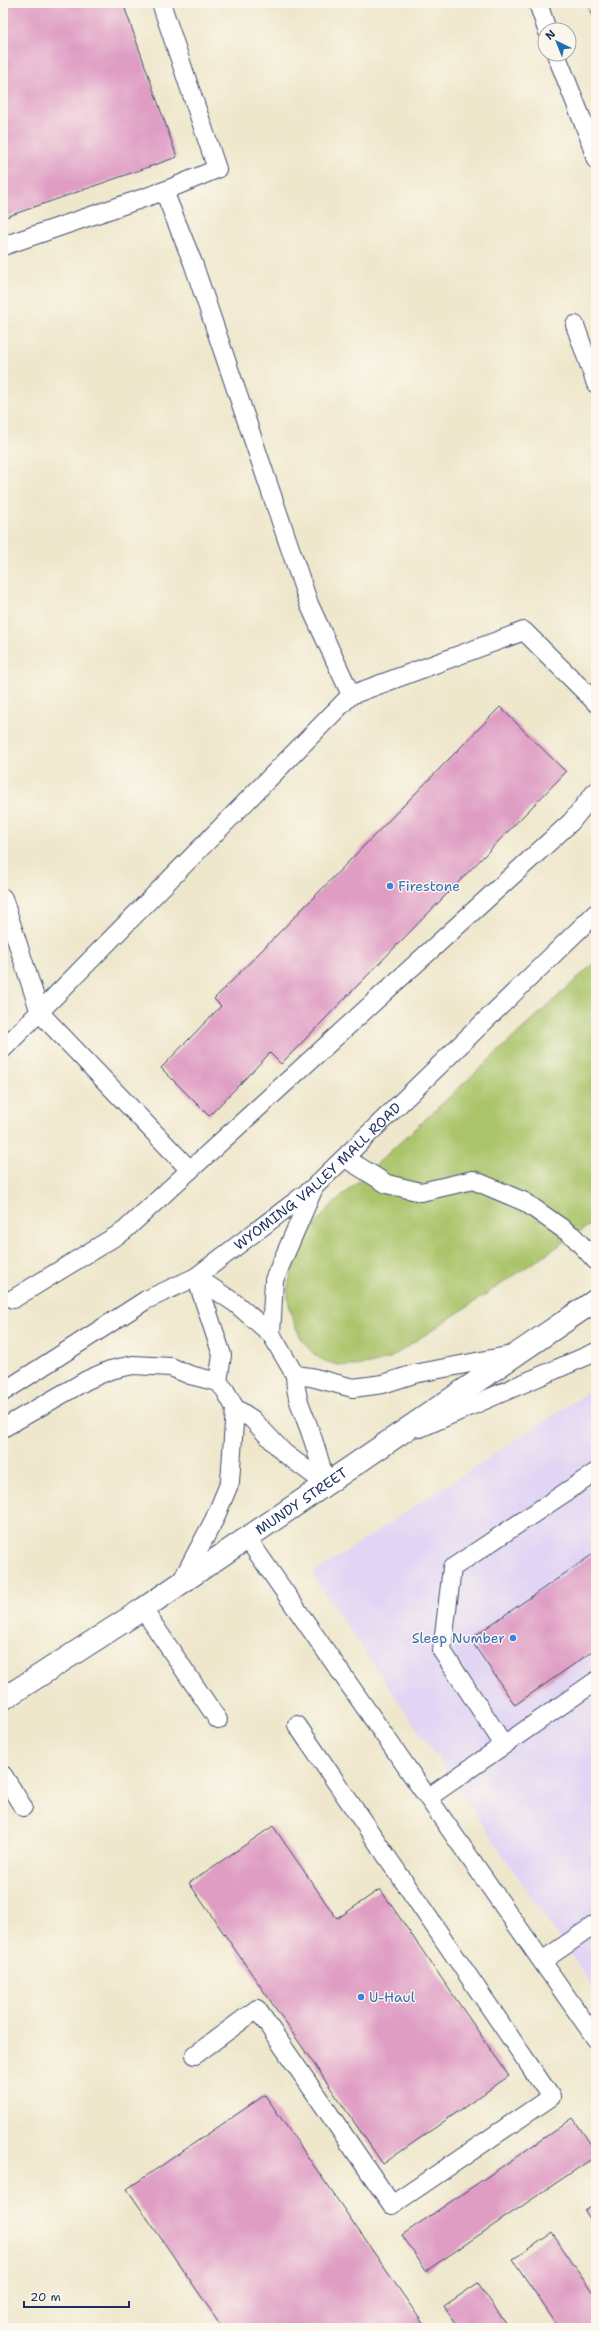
<svg xmlns="http://www.w3.org/2000/svg" width="599" height="2331" font-family="'Shantell Sans',sans-serif">
  <rect width="100%" height="100%" fill="#fbf7ec"/>
  <filter id="ink" filterUnits="userSpaceOnUse"><feTurbulence type="fractalNoise" baseFrequency=".025" numOctaves="2"/><feDisplacementMap in="SourceGraphic" scale="8" xChannelSelector="R" yChannelSelector="G"/><feConvolveMatrix kernelMatrix="1 2 1 2 8 2 1 2 1" color-interpolation-filters="sRGB"/></filter>
  <filter id="wash" filterUnits="userSpaceOnUse"><feTurbulence type="fractalNoise" baseFrequency=".012" numOctaves="4" result="noise"/><feDisplacementMap in="SourceGraphic" scale="16" xChannelSelector="R" yChannelSelector="G"/><feGaussianBlur stdDeviation="0.9" result="paint"/><feColorMatrix in="noise" values="0 0 0 0 0 0 0 0 0 0 0 0 0 0 0 0 0 1.4 0 .05"/><feComposite in="paint" operator="in"/></filter>
  <g filter="url(#wash)">
    <rect width="100%" height="100%" fill="#efe7cc"/>
    <path fill="#e1d4f4" d="M596 1387V1992L312 1574Z"/>
    <path fill="#abc46a" stroke="#637a64" d="M596 961V1221L390 1358C348 1373 310 1370 294 1322 290 1313 287 1296 288 1286 293 1259 309 1231 327 1210Z"/>
    <g id="blocks">
      <path fill="#df9dc4" d="M3 3H123L177 157 3 218Z
        M587 3H596V27Z
        M500 707 566 772 281 1064 270 1053 209 1116 161 1068 221 1006 214 999Z
        M596 1552V1649L515 1705 470 1639Z
        M273 1826 337 1919 380 1889 509 2076 383 2164 189 1883Z
        M265 2095 426 2328H223L127 2189Z
        M573 2118 596 2152V2156L426 2271 402 2235Z
        M596 2204V2228L585 2211Z
        M552 2233 596 2297V2328H559L513 2260Z
        M478 2283 509 2328H458L444 2306Z"/>
    </g>
  </g>
  <g filter="url(#ink)">
    <use href="#blocks" fill-opacity="0" stroke="#3b4b6e" stroke-width="1"/>
    <g fill="none" stroke-linecap="round" stroke-linejoin="round">
      <g stroke="#3b4b6e" stroke-width="20">
        <g id="lane">
          <path d="M161 3 217 169 164 191"/>
          <path d="M538 3 547 30"/>
          <path d="M556 54 589 137 596 160"/>
          <path d="M3 246 164 191 193 263 309 604 351 695"/>
          <path d="M575 325 596 384"/>
          <path d="M3 898 40 1013 190 1170 571 822 596 791"/>
          <path d="M3 1049 351 695 524 631 596 703"/>
          <path d="M345 1158 387 1184 421 1192 473 1180 525 1202 573 1236 596 1261"/>
          <path d="M313 1190 274 1280 271 1334 295 1375 311 1377 353 1388 383 1384 414 1374 512 1355"/>
          <path d="M196 1277 222 1355 218 1382"/>
          <path d="M196 1277 235 1303 271 1334"/>
          <path d="M13 1299 124 1231 190 1170"/>
          <path d="M295 1375C295 1400 304 1412 311 1434 317 1450 321 1467 326 1484"/>
          <path id="s1" d="M3 1392 146 1300 196 1277 313 1188 596 913"/>
          <path d="M235 1408 252 1419 284 1453 326 1484"/>
          <path d="M3 1428 87 1380 110 1370 133 1365 171 1367 190 1375 218 1382 225 1390 235 1408 230 1482 214 1520 180 1584"/>
          <path d="M420 1428 596 1352"/>
          <path d="M247 1538 596 2039"/>
          <path d="M143 1609 218 1720"/>
          <path d="M504 1745 442 1651 452 1568 596 1472"/>
          <path d="M3 1775 23 1807"/>
          <path d="M429 1797 596 1681"/>
          <path d="M542 1961 596 1924"/>
          <path d="M195 2055 257 2009 392 2205 551 2097 297 1725"/>
        </g>
      </g>
      <g stroke="#3b4b6e" stroke-width="24">
        <g id="secondary">
          <path id="s2" d="M3 1699 143 1609 596 1300"/>
        </g>
      </g>
      <use href="#lane" stroke="#fff" stroke-width="18"/>
      <use href="#secondary" stroke="#fff" stroke-width="22"/>
    </g>
  </g>
  <g fill="#3f7fe0" stroke="#fbf7ec" stroke-width="1.5">
    <circle cx="390" cy="886" r="4"/>
    <circle cx="513" cy="1638" r="4"/>
    <circle cx="361" cy="1997" r="4"/>
  </g>
  <g text-anchor="middle" dominant-baseline="central" stroke-width="3" stroke-linejoin="round" paint-order="stroke">
    <g font-size="14" fill="#366cbe" stroke="#fbf7ec" text-anchor="start">
      <text x="398" y="886">Firestone</text>
      <text x="505" y="1638" text-anchor="end">Sleep Number</text>
      <text x="369" y="1997">U-Haul</text>
    </g>
    <g font-size="14" fill="#1b2f5e" stroke="#fbf7ec">
      <text stroke="none"><textPath href="#s1" startOffset="383">WYOMING VALLEY MALL ROAD</textPath></text>
      <text stroke="none"><textPath href="#s2" startOffset="358">MUNDY STREET</textPath></text>
    </g>
  </g>
  <rect width="599" height="2331" fill="none" stroke="#fbf7ec" stroke-width="16"/>
  <g transform="translate(557 42) rotate(317)"><circle r="19" fill="#fbf7ec" stroke="#a1a7b3"/>
  <path d="M0-3L7 15L0 10L-7 15Z" fill="#1f6fb2"/>
  <text y="-6" font-size="11" font-weight="bold" text-anchor="middle" fill="#1b2f5e">N</text>
  </g>
  <path d="M24 2301v6h105v-6" fill="none" stroke="#1b2f5e" stroke-width="2"/>
  <text x="30" y="2301" font-size="12" fill="#1b2f5e" stroke="#fbf7ec" stroke-width="3" paint-order="stroke">20 m</text>
</svg>
